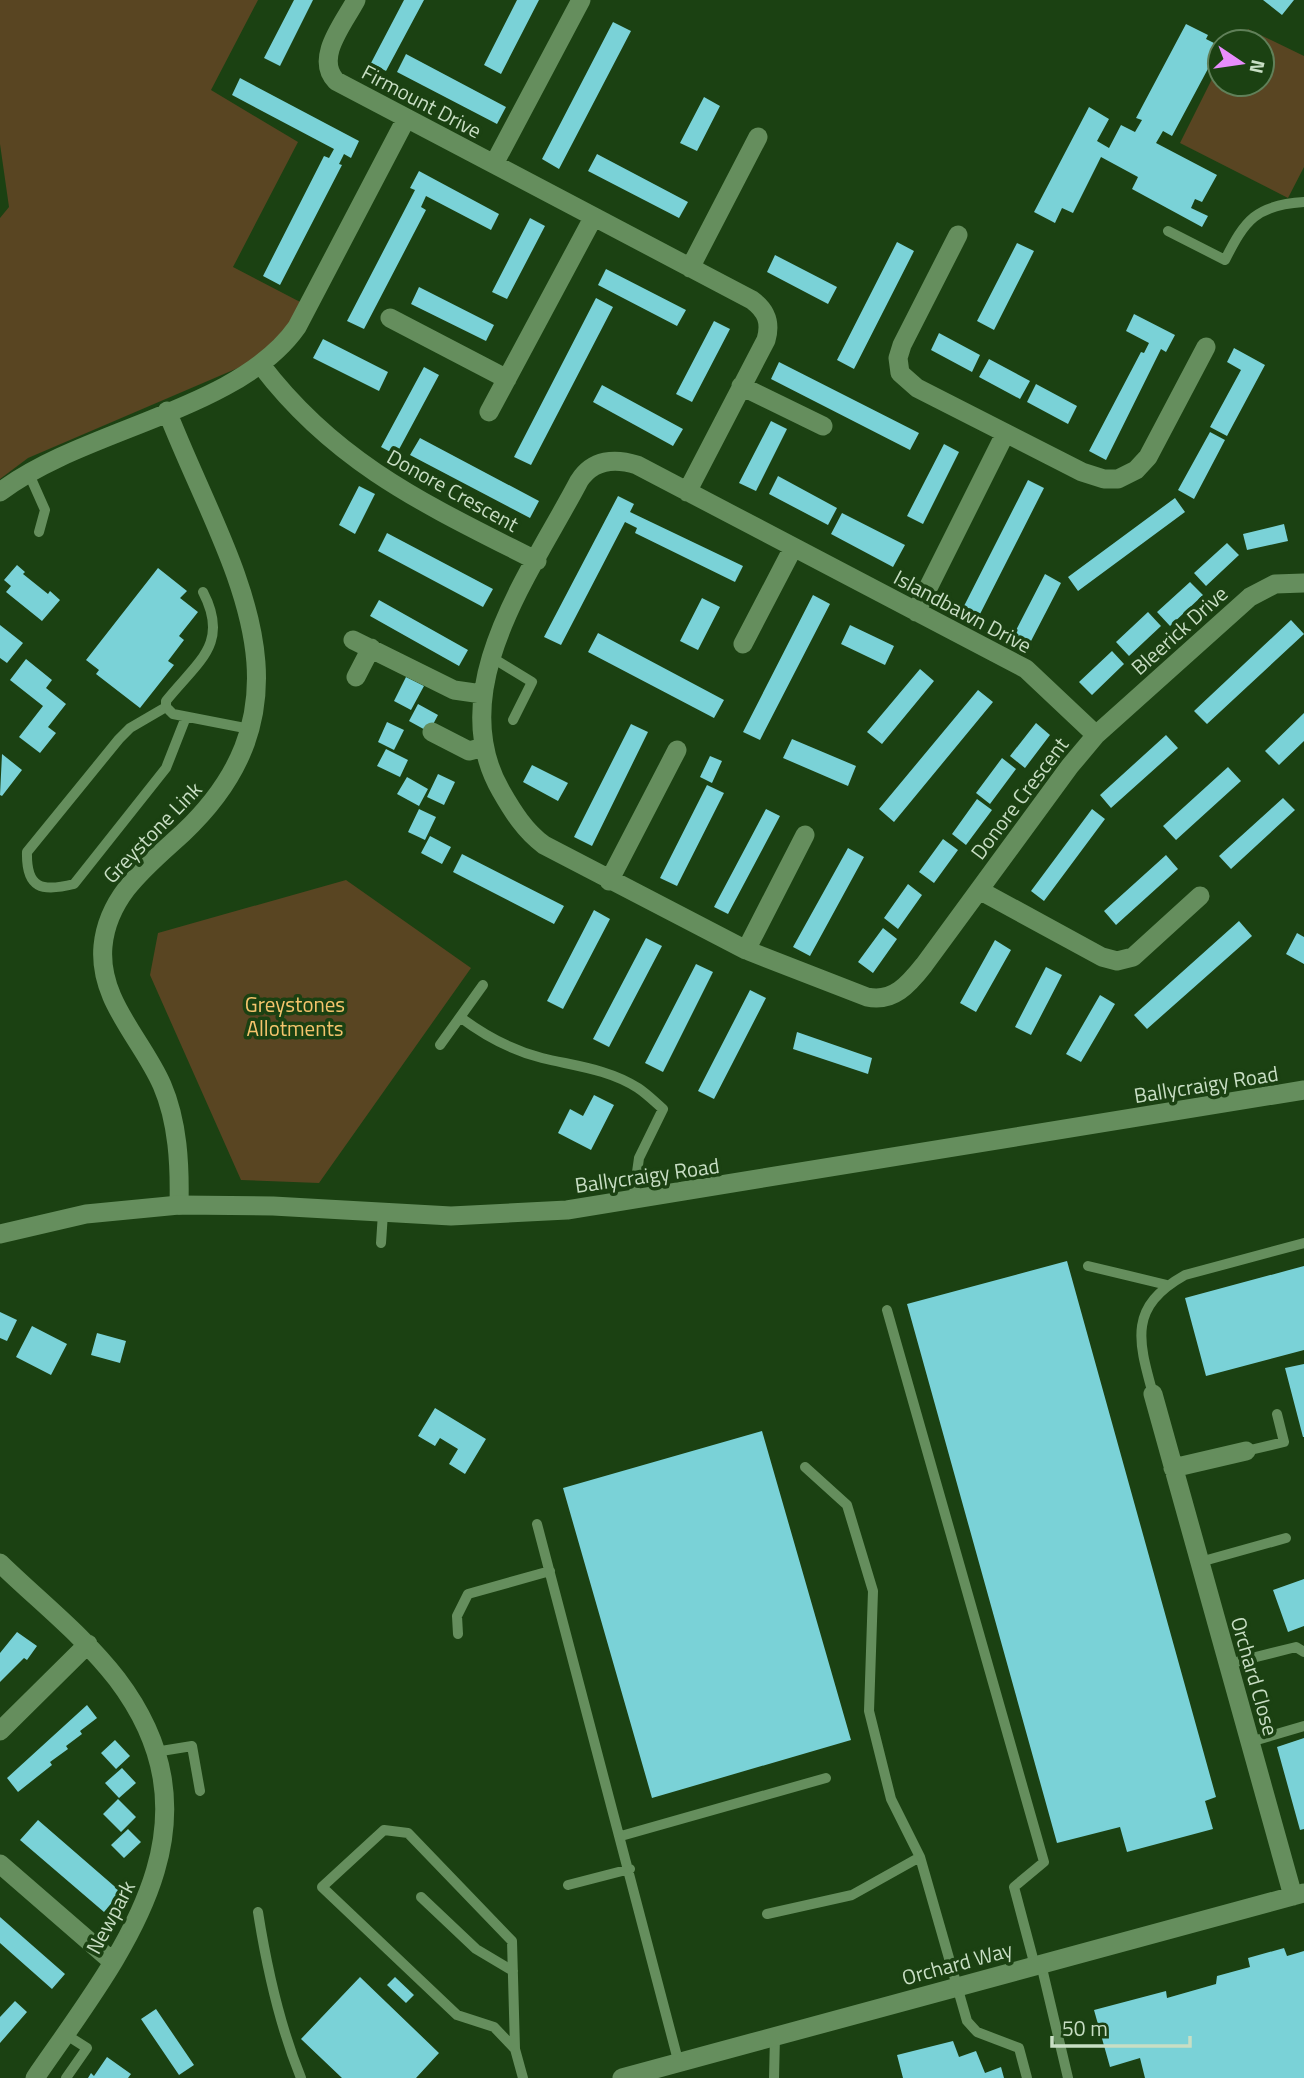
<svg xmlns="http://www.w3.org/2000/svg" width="1304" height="2078" font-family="'Titillium Web',sans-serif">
  <rect width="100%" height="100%" fill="#1b4112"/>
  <path fill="#594522" d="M0 0H258L211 90 298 142 233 267 304 304 290 325 252 362 28 458 0 479V218L9 207 0 144Z
    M1248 29 1304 56V167L1288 198 1180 143 1215 73 1220 75V84H1262V42H1241Z
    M346 880 471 968 319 1183 241 1180 150 975 158 933Z"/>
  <path fill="#7ad2d7" d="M294 0H313L280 66 264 58Z
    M404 0H424L386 71 371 63Z
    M517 0H539L501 74 484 65Z
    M1263 0H1294L1282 15Z
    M613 22 631 31 559 169 542 159Z
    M1186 24 1208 35 1206 39 1220 46V70L1210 65 1172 136 1163 131 1156 143 1217 175 1202 202 1195 199 1191 208 1208 216 1202 227 1132 189 1138 177 1101 157 1073 213 1062 208 1055 223 1034 212 1089 107 1109 119 1097 141 1109 148 1121 125 1135 132 1142 120 1136 118Z
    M406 54 506 107 497 124 397 72Z
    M240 78 359 141 351 158 344 154 339 164 342 165 280 285 263 276 324 156 329 158 334 149 232 95Z
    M704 97 720 106 697 151 680 143Z
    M597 154 688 202 679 218 588 171Z
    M419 171 499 214 491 230 426 196 421 207 426 210 364 329 347 321 415 190 410 188Z
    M530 218 545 226 507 299 492 292Z
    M897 242 914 251 854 369 837 360Z
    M1017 243 1034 251 994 330 977 321Z
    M775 255 837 287 828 304 767 272Z
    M606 269 686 310 677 326 598 285Z
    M419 287 494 325 486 341 411 304Z
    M596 298 613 307 531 465 514 457Z
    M1134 314 1175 335 1166 352 1161 349 1106 460 1089 451 1141 352 1144 353 1149 343 1126 331Z
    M714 321 730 329 692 402 676 394Z
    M939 333 980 355 972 372 931 350Z
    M323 339 388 372 379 391 313 358Z
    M1234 348 1265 365 1227 436 1210 427 1241 370 1227 362Z
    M989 359 1030 381 1020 399 979 377Z
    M779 362 919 433 910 450 771 379Z
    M424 367 439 375 396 455 381 447Z
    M1036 384 1077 406 1068 424 1027 402Z
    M602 385 683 429 673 446 593 402Z
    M771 421 787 429 756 491 739 483Z
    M1210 432 1225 440 1194 499 1178 490Z
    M420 438 539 501 530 518 410 455Z
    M944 444 959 452 923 524 907 516Z
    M778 476 837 508 828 525 769 494Z
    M1028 480 1044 488 979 616 963 608Z
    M359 486 375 494 355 534 339 525Z
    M618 496 634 504 630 512 743 566 735 582 635 533 637 528 625 522 561 645 544 637Z
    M1175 498 1185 512 1078 591 1068 577Z
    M842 513 905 545 893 567 831 534Z
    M1284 524 1288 541 1247 550 1243 534Z
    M387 533 493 589 483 607 378 551Z
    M1227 543 1239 555 1206 586 1194 573Z
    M17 565 25 572 23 574 48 594 50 591 60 600 42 621 6 592 11 586 4 580Z
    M158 568 187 591 180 598 198 612 179 636 184 640 168 661 174 665 140 708 96 674 99 670 86 660Z
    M1045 574 1061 583 1030 643 1014 634Z
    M1190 582 1203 595 1170 626 1157 612Z
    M813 595 830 604 760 740 743 732Z
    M702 598 720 607 698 650 680 641Z
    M379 600 468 650 459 666 370 616Z
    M1148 612 1161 626 1129 656 1116 642Z
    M1291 620 1304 634 1207 724 1194 711Z
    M0 625 23 643 7 663 0 658Z
    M850 625 894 646 885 665 841 644Z
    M598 633 724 700 714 718 588 652Z
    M1112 651 1124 664 1092 695 1079 682Z
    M26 659 52 680 46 688 66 704 48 727 56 733 40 753 19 737 43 706 10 680Z
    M920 669 934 681 882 744 867 732Z
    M406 677 424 686 411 710 394 701Z
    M978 690 993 702 894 822 879 809Z
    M418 704 438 715 429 732 409 721Z
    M1304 713V741L1279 765 1265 751Z
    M387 722 404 730 394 750 378 742Z
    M1036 723 1050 735 1025 768 1010 756Z
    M631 724 648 732 592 846 574 837Z
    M1166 735 1178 748 1111 808 1100 795Z
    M792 739 856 766 848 786 783 758Z
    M386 749 408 760 400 777 377 766Z
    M2 754 22 770 2 796 0 795Z
    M710 756 722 761 712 783 700 777Z
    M1002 758 1016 769 990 804 976 793Z
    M532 765 568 783 558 801 523 782Z
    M1228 767 1241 781 1176 840 1163 826Z
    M438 774 455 782 444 805 427 797Z
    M407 777 428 789 419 806 397 794Z
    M707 785 724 793 677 886 660 878Z
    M1283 798 1295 810 1231 869 1219 856Z
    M977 799 992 810 966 845 952 834Z
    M419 809 436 817 425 840 408 832Z
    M766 809 780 816 728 914 714 907Z
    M1092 809 1105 819 1044 901 1031 891Z
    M430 836 451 847 442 864 421 853Z
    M943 839 958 850 934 883 919 872Z
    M848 848 864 857 810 956 793 947Z
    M462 854 564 906 554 924 453 872Z
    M1166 855 1178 869 1116 925 1104 911Z
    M908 884 922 895 898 929 884 918Z
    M594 910 610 919 563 1009 547 1001Z
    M1239 921 1252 936 1147 1029 1134 1015Z
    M883 928 897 939 873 973 858 962Z
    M1297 933 1304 937V964L1286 954Z
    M646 938 662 946 609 1047 593 1039Z
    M995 940 1011 950 976 1012 960 1003Z
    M696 964 713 972 663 1072 645 1063Z
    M1046 967 1062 975 1031 1035 1015 1027Z
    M750 990 766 998 714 1099 698 1091Z
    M1100 995 1115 1004 1081 1062 1066 1054Z
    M797 1032 872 1058 868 1074 793 1049Z
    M594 1095 614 1105 591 1150 558 1133 570 1109 583 1116Z
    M1067 1261 1216 1797 1205 1801 1213 1829 1127 1852 1120 1827 1057 1843 907 1304Z
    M1304 1266V1350L1206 1376 1185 1298Z
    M0 1312 17 1320 7 1341 0 1338Z
    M32 1326 67 1344 51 1375 16 1357Z
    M97 1333 126 1341 120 1363 91 1355Z
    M1304 1364V1437H1303L1285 1368Z
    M435 1408 486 1439 465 1474 449 1464 458 1449 440 1438 435 1446 418 1436Z
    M762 1431 851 1740 652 1798 563 1488Z
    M1304 1579V1626L1288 1632 1273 1590Z
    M17 1632 37 1646 27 1660 24 1658 0 1682V1653Z
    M87 1705 97 1718 80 1731 82 1734 66 1746 68 1749 50 1762 52 1765 18 1792 7 1778Z
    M1304 1738V1829L1300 1830 1277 1747Z
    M115 1740 130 1756 116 1769 101 1753Z
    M122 1768 136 1783 119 1798 105 1783Z
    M118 1799 136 1817 121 1832 103 1814Z
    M38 1820 121 1892 104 1912 20 1840Z
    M128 1829 141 1842 124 1858 111 1845Z
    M0 1917 65 1974 52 1989 0 1943Z
    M1284 1948 1287 1956 1304 1951V2078H1145L1140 2058 1110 2067 1094 2010 1166 1991 1167 1998 1216 1984 1217 1976 1250 1967 1248 1958Z
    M360 1977 439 2053 416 2078H342L301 2039Z
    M395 1977 414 1995 406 2003 387 1985Z
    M15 2001 27 2012 0 2043V2017Z
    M156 2009 194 2065 179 2075 141 2019Z
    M953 2041 959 2057 976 2051 985 2073 1001 2067 1004 2078H903L897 2055Z
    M107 2057 131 2074 128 2078H88L91 2073 94 2076Z"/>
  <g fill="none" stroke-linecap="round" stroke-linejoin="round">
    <path stroke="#658e5d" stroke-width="10" d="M1168 231 1225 260C1245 220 1256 205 1304 202
      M29 474 45 510 39 532
      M203 592C230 644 198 661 166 701V707L173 714 250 729
      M491 657 532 682 513 720
      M166 707 130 728 119 739 27 852C26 889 42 892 74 884L166 768 186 717
      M460 1017C485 1036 511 1050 542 1058 575 1066 608 1069 638 1088 647 1094 655 1102 663 1109L639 1158 633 1201
      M440 1045 483 985
      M381 1243 383 1213
      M1088 1266 1167 1285
      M887 1310 1044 1862 1014 1887 1035 1966
      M1153 1394C1138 1340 1128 1307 1185 1275L1304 1243
      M1246 1451 1284 1442 1277 1414
      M805 1467 847 1505 873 1591 869 1711 891 1799 920 1857 967 2021 977 2032 1019 2048 1027 2078
      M537 1524 679 2064
      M1200 1562 1286 1538
      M458 1634 457 1616 468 1594 550 1571
      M1228 1664 1296 1647 1304 1652
      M1250 1742 1304 1726
      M155 1752 192 1746 200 1791
      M621 1836 826 1778
      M568 1885 630 1869
      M421 1897 476 1949 513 1971
      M258 1912C267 1969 279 2024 301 2078
      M767 1914 852 1895 920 1857
      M1041 1964 1068 2078
      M65 2034 87 2048 66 2078
      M515 2049 494 2027 457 2015 322 1887 384 1830 408 1833 512 1941 515 2049 523 2078
      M774 2078 775 2036"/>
    <path stroke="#658e5d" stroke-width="19" d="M356 0C344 23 314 58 336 81L752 300C767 311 771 323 766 340L687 492
      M494 164 581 0
      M958 235 902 345 898 358 900 373 917 388 1082 472 1104 479H1118L1136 470 1148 457 1206 347
      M690 268 758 137
      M390 318 507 379
      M261 365C337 465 429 506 537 561
      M741 386 823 426
      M167 411C225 560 327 697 183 833 147 866 108 895 103 946 98 1000 142 1039 162 1085 178 1122 180 1165 179 1205
      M489 412 593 218
      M0 492C84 428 238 411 297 327L406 119
      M916 612 1005 434
      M353 640 454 690 482 694
      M743 644 793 548
      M356 677 371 648
      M432 732 469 751 484 747
      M1096 735 1026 669 637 465C615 458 593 459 579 481 532 571 442 689 501 791 513 812 525 831 544 845L746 950 867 997C893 1003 909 984 924 965L1070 766 1096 735 1250 597 1275 584 1304 583
      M609 881 677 750
      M979 890 1102 957 1117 961 1133 957 1200 896
      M746 950 805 835
      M1153 1394 1293 1896
      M1173 1468 1246 1451
      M0 1563C39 1601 83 1635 117 1679 229 1827 120 1954 35 2078
      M0 1731 88 1644
      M0 1864 113 1962
      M622 2078 1304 1893"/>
    <path stroke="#658e5d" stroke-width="19" d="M0 1234 86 1214 179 1205 273 1206 451 1216 567 1210 1304 1090"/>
  </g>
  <g text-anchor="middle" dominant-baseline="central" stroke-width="7" stroke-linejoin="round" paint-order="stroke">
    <g font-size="21" fill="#c8dec4" stroke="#1b4112">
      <text transform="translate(422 101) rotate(28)">Firmount Drive</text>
      <text transform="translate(453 490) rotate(29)">Donore Crescent</text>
      <text transform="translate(963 611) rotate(28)">Islandbawn Drive</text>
      <text transform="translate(1179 630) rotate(-42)">Bleerick Drive</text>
      <text transform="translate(1019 798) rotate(-53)">Donore Crescent</text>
      <text transform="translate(152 832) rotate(-46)">Greystone Link</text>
      <text transform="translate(1206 1084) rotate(-9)">Ballycraigy Road</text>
      <text transform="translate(647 1175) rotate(-8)">Ballycraigy Road</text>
      <text transform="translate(1255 1676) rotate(74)">Orchard Close</text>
      <text transform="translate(110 1917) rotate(-62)">Newpark</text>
      <text transform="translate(957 1963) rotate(-15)">Orchard Way</text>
    </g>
    <g font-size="21" fill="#f5c46d" stroke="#1b4112">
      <text x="295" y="1004">Greystones<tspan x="295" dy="24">Allotments</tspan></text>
    </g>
  </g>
  <g transform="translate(1241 63) rotate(103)"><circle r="33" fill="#1b4112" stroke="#608059" stroke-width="2"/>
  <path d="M0-5L12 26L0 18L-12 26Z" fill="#e98dfd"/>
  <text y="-10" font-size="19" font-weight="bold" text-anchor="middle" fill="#c8dec4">N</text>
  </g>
  <path d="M1052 2036v10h138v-10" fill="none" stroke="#c8dec4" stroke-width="3.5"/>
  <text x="1062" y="2036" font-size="21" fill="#c8dec4" stroke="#1b4112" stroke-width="5" paint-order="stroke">50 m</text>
</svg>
